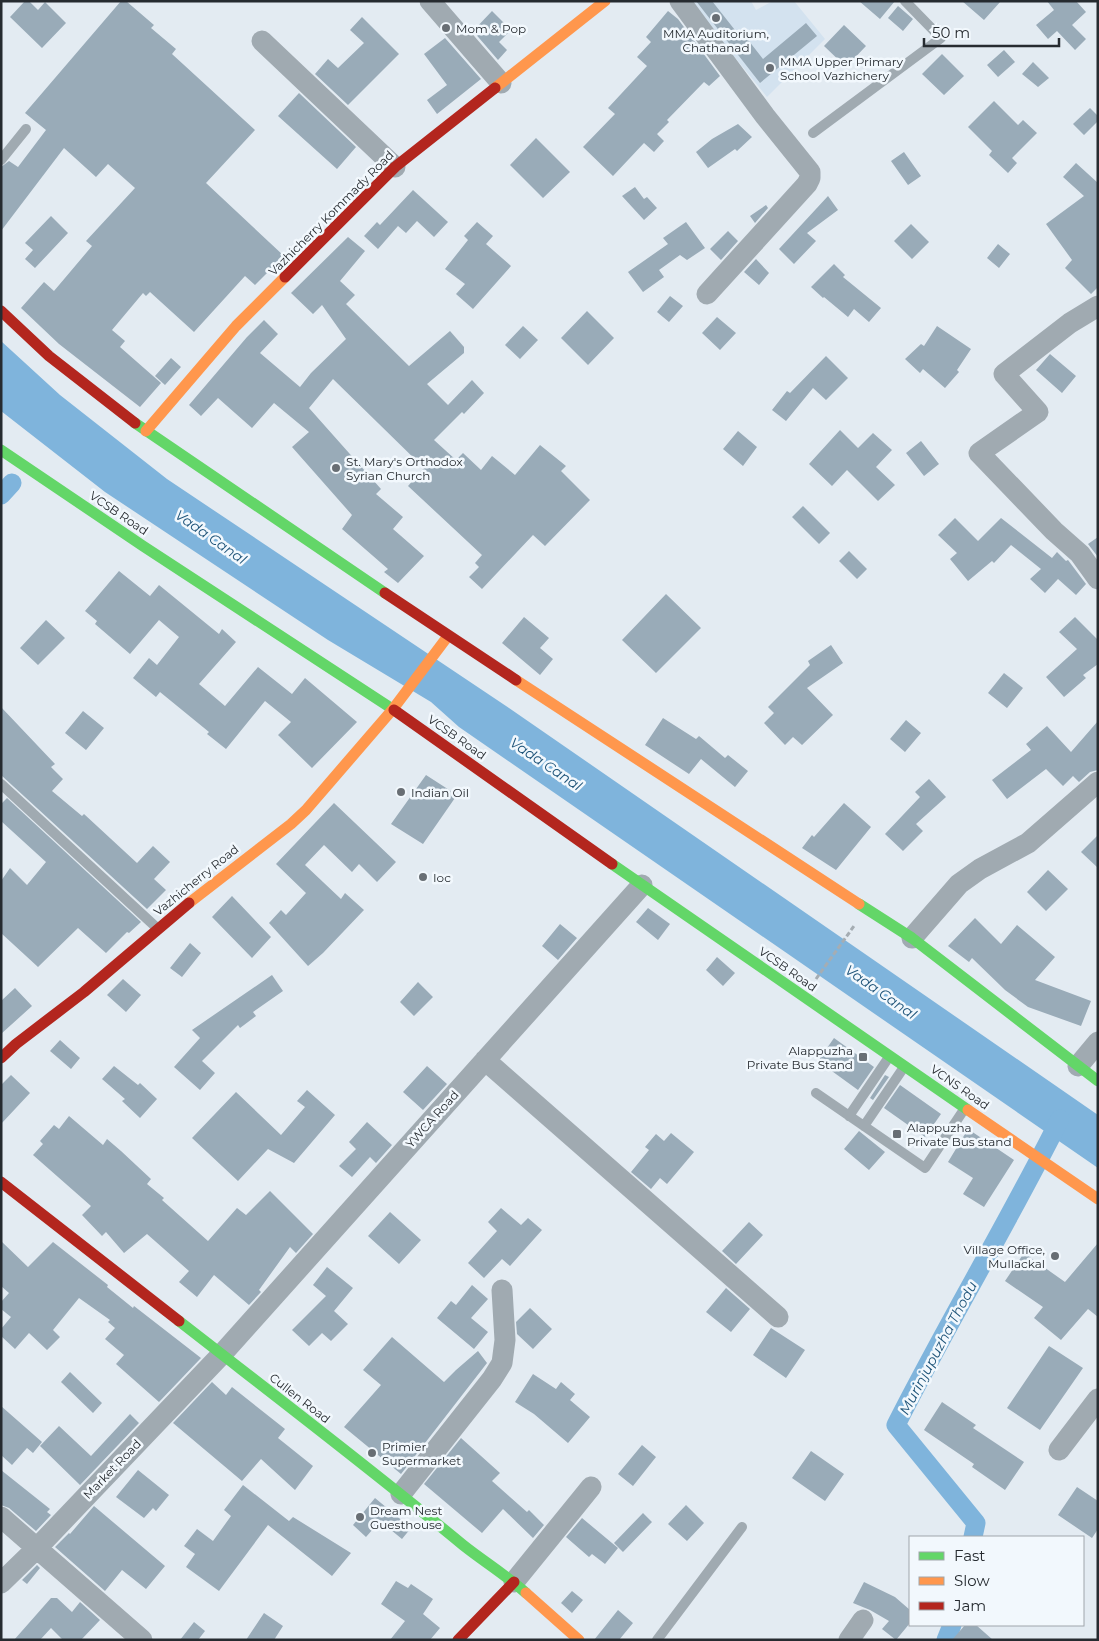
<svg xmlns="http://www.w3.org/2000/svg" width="1099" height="1641" font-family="Montserrat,sans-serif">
  <rect width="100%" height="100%" fill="#e3ebf2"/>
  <path fill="#d3e2ef" d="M689 1H751L756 10 773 1H794L825 39 767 97Z"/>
  <path fill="#7fb4dc" d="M1 341 60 395 167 479 509 708 1098 1115V1168L459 727 431 702 328 640 105 492 1 411Z"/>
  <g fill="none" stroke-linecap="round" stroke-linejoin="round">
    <path stroke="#7fb4dc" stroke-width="19" d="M1 495 12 483
      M973 1537 976 1523 896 1425C948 1322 1008 1223 1060 1119
      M946 1640 952 1625"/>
  </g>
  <path fill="#99abb8" d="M25 1H29L38 10 45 2 66 23 42 48 10 17Z
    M121 1H126L154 25 151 28 176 49 172 54 255 130 206 183 284 256 255 285 245 276 194 332 150 292 146 296 143 293 112 330 125 341 120 347 161 383 140 407 59 344 21 308 44 282 54 291 92 246 86 241 135 188 108 164 96 177 64 148 1 231V167L9 161 18 167 46 130 25 113Z
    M696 1H712L742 39 745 36 763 59 806 23 817 36 760 83Z
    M859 1H895L880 19Z
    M962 1H1001L984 20Z
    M1047 1H1076L1086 12 1072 25 1086 39 1075 50 1057 31 1048 39 1036 25 1054 10Z
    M898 6 913 19 903 31 888 18Z
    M492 11 511 30 499 42 507 50 498 60 473 31Z
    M668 11 678 19 720 76 709 86 704 82 667 120 669 122 657 134 664 141 654 152 644 143 613 176 583 147 615 114 608 108 647 66 637 57 651 42 646 37Z
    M362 17 399 54 348 105 315 74 328 59 338 68 364 43 350 30Z
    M844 25 866 46 846 67 824 46Z
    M445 38 481 79 437 114 427 100 447 85 424 54Z
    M1004 50 1015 62 998 77 987 65Z
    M942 54 964 76 944 95 922 74Z
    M1033 62 1049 78 1038 87 1022 74Z
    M299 93 356 147 337 169 278 116Z
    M994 101 1018 125 1023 120 1037 133 1012 158 1017 163 1008 173 989 155 992 151 968 127Z
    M1090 108 1098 116V121L1084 135 1073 124Z
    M738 124 752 137 737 151 735 149 708 168 696 152 712 139Z
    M536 138 570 172 543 198 510 165Z
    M904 152 921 176 908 185 891 161Z
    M1076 163 1098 183V287L1091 294 1065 268 1072 260 1046 224 1084 196 1063 177Z
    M635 187 644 199 647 197 657 208 644 220 622 196Z
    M413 190 448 222 434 237 417 221 406 233 398 226 378 249 364 236 377 222 380 225Z
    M828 196 838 210 807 233 816 241 794 264 779 249Z
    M766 205 768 208 755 223 750 216Z
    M51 216 68 233 35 268 25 259 33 250 25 243Z
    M477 222 493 236 486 244 511 266 473 309 456 294 465 284 445 269 468 240 464 236Z
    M686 222 705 248 687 260 680 255 659 270 664 277 643 292 628 272 668 244 663 238Z
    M911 224 929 242 912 259 894 241Z
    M728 231 738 241 721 260 710 249Z
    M348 237 365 251 340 281 355 295 346 304 409 366 450 331 464 347V353L427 384 448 405 472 380 484 393 464 414 462 412 434 440 456 460 463 453 481 470 492 456 515 475 540 445 566 466 561 471 590 500 545 546 533 535 482 589 469 577 479 567 475 563 482 555 408 486 424 468 333 379 309 408 381 489 376 494 403 517 393 529 424 556 398 583 384 572 388 569 342 529 352 515 292 447 309 432 274 403 252 428 218 398 201 416 189 405 247 337 264 320 278 334 260 353 300 387 311 373 346 339 322 305 313 314 291 293Z
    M998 244 1010 254 999 268 987 258Z
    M756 259 769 273 759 285 744 272Z
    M834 264 845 275 843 277 881 308 869 322 854 309 848 317 824 297 823 298 811 287Z
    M670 296 683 306 669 322 657 312Z
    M587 311 614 338 588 365 561 338Z
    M717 317 736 333 720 350 702 333Z
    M523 326 538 340 520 359 505 345Z
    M937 326 971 349 957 370 959 372 945 388 923 369 920 373 905 359 921 344 924 346Z
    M1050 354 1076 376 1062 393 1036 370Z
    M826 356 848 378 826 400 813 388 786 421 772 410 787 391 790 393Z
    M171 358 181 367 165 385 155 376Z
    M840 430 858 448 873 433 892 450 876 467 895 485 878 501 847 470 832 486 809 464Z
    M738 431 757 447 743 466 723 449Z
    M921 441 939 464 924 476 906 453Z
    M803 506 830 533 819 544 792 517Z
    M955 518 978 541 1001 518 1052 558 1057 552 1066 561 1068 560 1086 584 1076 595 1058 579 1045 593 1030 579 1041 569 1011 545 994 563 992 561 968 581 950 559 957 553 938 535Z
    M1098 537V557L1088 544Z
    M849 551 867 569 857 579 839 561Z
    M119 571 150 596 159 585 219 634 222 629 236 642 199 684 225 706 258 667 292 694 305 678 357 722 312 768 278 735 291 722 265 701 226 749 207 734 209 732 160 692 156 697 133 678 149 658 157 665 179 637 159 620 130 654 95 624 97 621 85 611Z
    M666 594 701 628 656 673 622 640Z
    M524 617 549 638 540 648 553 659 540 675 502 643Z
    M1075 617 1098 640V664L1083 675 1086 678 1064 697 1046 677 1077 649 1059 632Z
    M46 620 65 638 38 665 20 648Z
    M831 645 843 663 807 688 833 715 802 745 793 737 785 745 764 723 774 713 768 707 810 665 808 661Z
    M1004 673 1023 688 1007 708 988 693Z
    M1 707 55 764 51 767 63 779 52 791 82 816 84 814 137 863 153 846 170 862 154 879 166 890 147 909 1 775Z
    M83 711 104 728 86 750 65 733Z
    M663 718 696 739 699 736 725 758 728 755 748 771 735 787 701 759 689 774 645 745Z
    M906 720 921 733 905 752 890 739Z
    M1098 721V770L1090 772 1079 782 1073 776 1063 786 1046 769 1007 799 992 780 1031 750 1026 744 1047 726 1071 752Z
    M426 775 457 795 423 844 391 824Z
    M929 779 946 797 916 824 923 831 903 851 885 834 920 797 915 792Z
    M7 798 141 922 129 933 127 932 106 953 78 928 38 967 1 933V881L10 868 27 885 46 862 1 821V804Z
    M334 803 396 862 377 882 359 864 352 872 324 845 305 865 341 899 345 893 364 910 323 953 308 966 269 923 281 910 286 915 306 893 276 864Z
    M844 803 871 827 836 870 802 848 812 835 814 837Z
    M1098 835V868L1081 852Z
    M1048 870 1068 889 1046 911 1027 892Z
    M232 896 271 937 252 958 212 917Z
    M648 908 670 924 658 940 636 922Z
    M975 918 1001 944 1017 925 1055 957 1035 980 1091 1001 1081 1026 1028 1007 1005 990 972 958 969 962 948 946Z
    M560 924 577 938 558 960 542 946Z
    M190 943 201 953 182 977 170 968Z
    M717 957 735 973 723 986 706 970Z
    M272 975 283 991 253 1012 256 1016 240 1028 238 1025 202 1061 215 1073 200 1090 174 1067 200 1038 192 1030Z
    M123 979 141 995 126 1012 107 995Z
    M418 982 433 997 414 1016 400 1002Z
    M15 988 32 1006 1 1034V1001Z
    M834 1038 874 1067 858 1090 818 1061Z
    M60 1040 80 1058 71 1069 50 1051Z
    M114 1066 138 1085 140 1083 157 1099 140 1118 122 1101 125 1099 102 1079Z
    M427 1066 447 1084 423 1110 403 1092Z
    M11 1075 30 1093 1 1124V1085Z
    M885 1075 889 1077 873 1100 870 1098Z
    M900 1085 941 1114 925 1137 884 1108Z
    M307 1090 335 1115 294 1163 268 1149 238 1181 192 1138 236 1092 281 1135 305 1107 297 1101Z
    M69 1116 103 1145 107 1139 121 1151 151 1179 147 1184 164 1198 162 1200 208 1241 237 1208 246 1215 270 1191 313 1234 296 1253 290 1247 259 1290 261 1292 249 1305 214 1275 197 1297 179 1282 189 1271 147 1234 124 1253 106 1232 102 1236 82 1215 91 1206 33 1155 43 1144 40 1141 54 1125 59 1129Z
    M367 1122 392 1145 376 1163 370 1157 352 1177 339 1166 356 1149 349 1142Z
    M968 1129 1014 1160 984 1207 963 1194 973 1178 948 1162Z
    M859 1131 885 1152 869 1170 844 1149Z
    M671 1133 694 1152 667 1184 660 1178 651 1189 631 1172 649 1150 645 1147 656 1134 664 1141Z
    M501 1208 521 1225 528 1218 542 1230 510 1266 502 1259 484 1278 468 1263 497 1231 488 1222Z
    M390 1212 421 1240 399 1264 368 1236Z
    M749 1222 763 1235 736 1264 722 1251Z
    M1 1241 28 1267 53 1242 108 1285 107 1287 133 1308 134 1306 201 1358 159 1402 116 1364 124 1355 105 1339 115 1328 108 1322 110 1320 79 1298 53 1330 60 1337 47 1350 29 1333 15 1349 1 1336V1329L11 1317 1 1309V1302L9 1293 1 1286Z
    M1098 1243V1317L1088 1309 1061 1340 1034 1318 1043 1307 1005 1281 1024 1253 1065 1282Z
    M327 1267 353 1288 334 1311 348 1324 331 1341 322 1333 309 1346 292 1330 326 1296 313 1285Z
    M472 1285 488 1299 471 1318 488 1332 474 1349 437 1318 451 1301 456 1305Z
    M726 1288 750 1309 731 1332 706 1312Z
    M530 1308 552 1329 533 1349 517 1334 516 1322Z
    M771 1328 805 1350 786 1378 753 1355Z
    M392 1337 444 1382 456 1370 478 1351 487 1363 401 1474 344 1427 381 1385 363 1370Z
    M1049 1346 1083 1368 1040 1430 1007 1408Z
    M70 1372 102 1403 93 1413 61 1382Z
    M533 1374 556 1389 561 1382 575 1394 570 1400 590 1417 568 1443 534 1414 515 1402Z
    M212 1382 226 1395 232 1387 285 1429 278 1438 313 1466 295 1490 261 1459 242 1481 173 1423Z
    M942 1402 976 1425 973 1428 1024 1462 1005 1490 972 1467 974 1464 924 1430Z
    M1 1406 42 1442 33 1453 27 1448 12 1465 1 1455Z
    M130 1414 139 1423 80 1485 40 1446 59 1426 91 1456Z
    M461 1438 500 1473 492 1481 527 1512 529 1510 544 1525 533 1538 503 1509 482 1533 424 1484Z
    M642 1445 656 1457 633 1486 618 1474Z
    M811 1451 844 1474 825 1501 792 1478Z
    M1 1470 50 1509 47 1512 51 1515 36 1531 9 1508 1 1505Z
    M138 1470 169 1495 156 1511 153 1508 144 1518 116 1497Z
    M243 1485 289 1521 293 1517 351 1553 332 1576 268 1525 219 1591 186 1567 195 1554 184 1546 197 1529 213 1541 231 1516 224 1510Z
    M1077 1487 1098 1501V1529L1092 1538 1058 1515Z
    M375 1498 411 1528 402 1539 380 1521 366 1537 353 1525Z
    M686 1505 704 1523 687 1541 668 1524Z
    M94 1506 165 1566 146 1589 122 1570 105 1591 55 1547 69 1533 70 1534Z
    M643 1513 652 1522 623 1552 614 1543Z
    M582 1518 618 1548 605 1564 592 1554 589 1557 566 1537Z
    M37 1565 40 1568 27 1584 22 1580Z
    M396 1581 408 1588 411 1584 433 1599 423 1614 440 1628 430 1640H390L405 1621 381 1604Z
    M864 1582 895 1597 910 1610V1623L896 1640 882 1629 889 1621 870 1610 853 1603Z
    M572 1591 583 1600 572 1613 561 1603Z
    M51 1598H57L72 1612 80 1602 100 1620 81 1640H63L51 1628 40 1640H14Z
    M618 1610 633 1623 619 1640H594Z
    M264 1613 283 1626 274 1640H246Z
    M194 1622 205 1631 198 1640H180Z
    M965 1625H976L993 1640H952Z"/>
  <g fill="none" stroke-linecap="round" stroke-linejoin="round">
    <path stroke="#a5adb3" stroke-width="3" stroke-dasharray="5 2.5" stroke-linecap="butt" d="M816 979 854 926"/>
    <path stroke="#a0aab1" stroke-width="10" d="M813 133 941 38 905 1
      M1 160 26 129
      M1 784 157 928
      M816 1093 925 1168 965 1108
      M849 1116 889 1057
      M864 1126 904 1067
      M657 1640 742 1527"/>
    <path stroke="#a0aab1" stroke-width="21" d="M430 1 501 83
      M680 1 765 116 810 172V178L807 184 707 294
      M262 41 395 167
      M1098 306 1070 323 1004 374 1038 412 979 453 1054 531 1080 554 1098 579
      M912 938 959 884 980 869 1028 843 1098 782
      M485 1060 778 1317
      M1078 1066 1098 1042
      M1059 1450 1098 1399
      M401 1494 492 1379 502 1363 505 1340 502 1290
      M1 1517 142 1640
      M514 1582 591 1487
      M1 1583 37 1548 222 1354 642 885
      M849 1640 863 1620"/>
    <path stroke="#63d668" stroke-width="11" d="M135 423 385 593
      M1 450 143 546 394 710
      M612 864 968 1110
      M859 904 912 938 1098 1081
      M179 1321C274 1395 370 1468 463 1545 483 1561 506 1575 526 1593"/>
    <path stroke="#ff974d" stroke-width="11" d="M495 88 605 1
      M146 431 236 326 285 277
      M516 680 859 904
      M189 903 291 824 306 810 393 709 448 636
      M968 1110 1098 1199
      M526 1593 579 1640"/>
    <path stroke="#b3261e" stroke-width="11" d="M285 277 395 167 495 88
      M1 311 49 356 135 423
      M385 593 516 680
      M394 710 612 864
      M1 1058 16 1044 84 992 189 903
      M1 1182 179 1321
      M458 1640 514 1582"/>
  </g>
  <g fill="#686e74" stroke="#f2f8fd" stroke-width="2">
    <circle cx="716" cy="18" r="5"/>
    <circle cx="446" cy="28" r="5"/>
    <circle cx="770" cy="68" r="5"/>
    <circle cx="336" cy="468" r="5"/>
    <circle cx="401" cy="792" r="5"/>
    <circle cx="423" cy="877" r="5"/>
    <rect x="858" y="1052" width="10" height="10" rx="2.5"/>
    <rect x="892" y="1129" width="10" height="10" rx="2.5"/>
    <circle cx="1055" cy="1256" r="5"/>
    <circle cx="372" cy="1453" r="5"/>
    <circle cx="360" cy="1517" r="5"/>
  </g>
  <g text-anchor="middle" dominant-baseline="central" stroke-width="5" stroke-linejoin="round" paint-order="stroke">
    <g font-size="12" fill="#262b30" stroke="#f2f8fd" text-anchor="start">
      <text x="456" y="28">Mom &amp; Pop</text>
      <text x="716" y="33" text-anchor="middle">MMA Auditorium,<tspan x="716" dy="14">Chathanad</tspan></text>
      <text x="780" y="61">MMA Upper Primary<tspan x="780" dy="14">School Vazhichery</tspan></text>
      <text x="346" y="461">St. Mary's Orthodox<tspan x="346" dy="14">Syrian Church</tspan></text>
      <text x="411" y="792">Indian Oil</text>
      <text x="433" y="877">Ioc</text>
      <text x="853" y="1050" text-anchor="end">Alappuzha<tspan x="853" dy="14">Private Bus Stand</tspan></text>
      <text x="907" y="1127">Alappuzha<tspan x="907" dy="14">Private Bus stand</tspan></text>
      <text x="1045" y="1249" text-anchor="end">Village Office,<tspan x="1045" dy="14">Mullackal</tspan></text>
      <text x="382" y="1446">Primier<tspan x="382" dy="14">Supermarket</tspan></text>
      <text x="370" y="1510">Dream Nest<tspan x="370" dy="14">Guesthouse</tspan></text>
    </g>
    <g font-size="12" fill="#262b30" stroke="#f2f8fd">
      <text transform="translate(331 213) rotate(-45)">Vazhicherry Kommady Road</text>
      <text transform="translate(119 513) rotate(34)">VCSB Road</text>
      <text transform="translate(457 737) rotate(35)">VCSB Road</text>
      <text transform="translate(196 880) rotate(-39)">Vazhicherry Road</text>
      <text transform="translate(788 969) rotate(35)">VCSB Road</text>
      <text transform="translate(960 1087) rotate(35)">VCNS Road</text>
      <text transform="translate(432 1119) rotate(-48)">YWCA Road</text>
      <text transform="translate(300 1398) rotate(38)">Cullen Road</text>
      <text transform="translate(112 1469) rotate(-46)">Market Road</text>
    </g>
    <g font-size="14" font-style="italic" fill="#20557a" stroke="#f2f8fd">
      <text transform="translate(211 537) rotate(35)">Vada Canal</text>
      <text transform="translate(546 764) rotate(34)">Vada Canal</text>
      <text transform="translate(881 992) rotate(35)">Vada Canal</text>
      <text transform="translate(938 1348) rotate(-62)">Murinjupuzha Thodu</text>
    </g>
  </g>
  <rect width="1099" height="1641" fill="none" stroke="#262b30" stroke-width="5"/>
  <rect x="909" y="1536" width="175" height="90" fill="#f2f8fd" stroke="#a0a6ab"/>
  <rect x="919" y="1552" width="25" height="8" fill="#63d668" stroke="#a0a6ab"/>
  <text x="954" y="1561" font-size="15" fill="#262b30">Fast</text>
  <rect x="919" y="1577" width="25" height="8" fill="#ff974d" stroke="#a0a6ab"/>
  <text x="954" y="1586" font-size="15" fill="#262b30">Slow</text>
  <rect x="919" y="1602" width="25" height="8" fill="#b3261e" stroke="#a0a6ab"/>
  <text x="954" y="1611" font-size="15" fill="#262b30">Jam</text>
  <path d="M924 38v8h135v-8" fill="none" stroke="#262b30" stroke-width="2.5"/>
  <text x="932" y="38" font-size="15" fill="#262b30" stroke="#f2f8fd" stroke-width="4" paint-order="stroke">50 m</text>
</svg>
